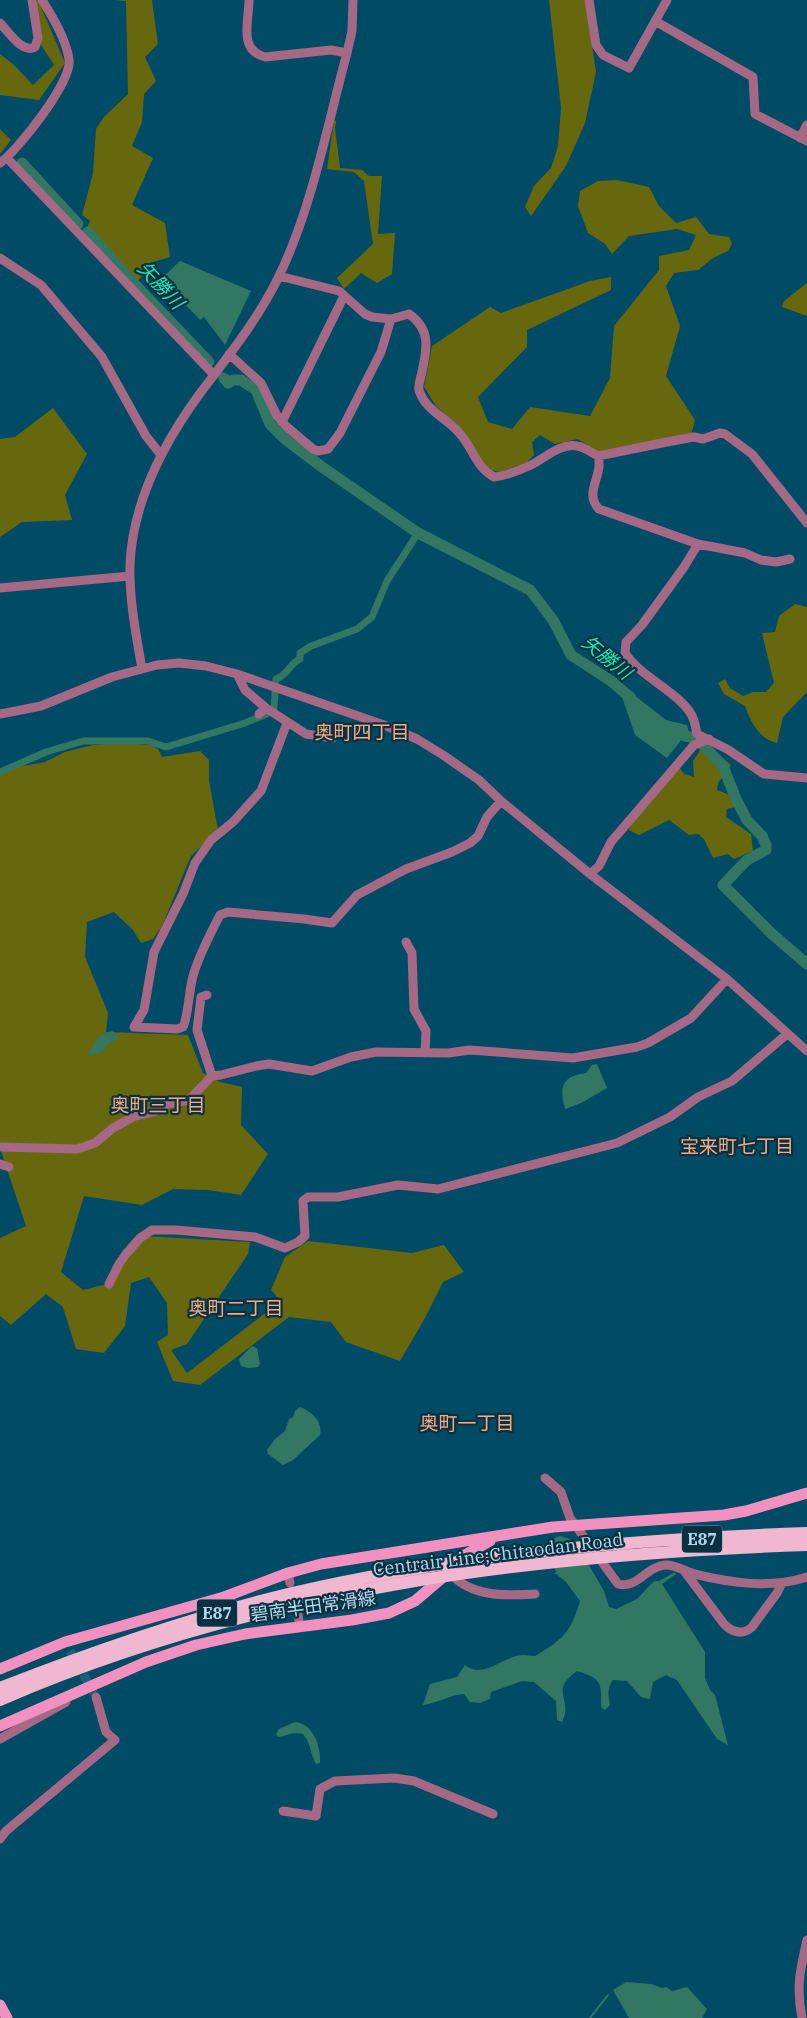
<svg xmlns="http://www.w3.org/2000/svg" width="807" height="2018" font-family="'IBM Plex Serif','Noto Sans JP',serif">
  <rect width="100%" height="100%" fill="#004c67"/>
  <path fill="#67670e" d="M38 0 65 63 39 100 0 95V54L14 65 33 85 54 65 41 45 35 4Z
    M114 0H152L158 44 145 57 156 81 144 94 142 122 132 146 153 158 132 205 165 223 170 257 150 263 135 286 83 236 90 221 82 215 93 173 96 129 104 117 128 94 126 1Z
    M549 0H585L596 72 585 123 566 166 531 216 525 207 534 186 551 168 558 146 561 108Z
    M334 120 336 121 335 128 340 168 362 170 369 176H382L378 234 395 233 392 274 377 283 361 273 344 289 337 278 373 244 364 181 354 172 327 169Z
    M0 129 11 140 0 154Z
    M617 180 649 187 659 206 676 223 696 217 709 234 729 237 732 244 728 251 713 258 698 270 674 273 666 286 680 326 666 376 695 420 691 435 600 453 578 439 555 444 540 435 532 442 534 455 526 463 500 472 491 470 480 459 464 432 436 406 424 387 432 346 490 307 501 313 590 281 611 277V290L527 330V347L478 397 488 422 512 429 530 407 590 416 610 378 614 326 659 270V256L689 250 696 235 677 229 629 236 612 254 605 244 588 233 578 206 580 191 598 181Z
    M807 283V316L782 307 784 301Z
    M53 408 87 454 65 495 72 520 22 522 0 537V439L15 437Z
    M795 604 807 607V692L783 717 777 743C759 739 751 722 745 706L724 694 718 683 725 679 730 688 743 696 753 692H766L774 683 762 633 775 632 779 616Z
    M124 743 150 745 158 749 162 757 200 751 209 760V781L218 830 191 856 162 926 153 939 141 943 133 930 114 912 87 922 85 957 108 1013 106 1032 188 1035 203 1073 220 1082 242 1087 241 1125 268 1154 241 1195 208 1190 173 1189 142 1205 84 1196 61 1272 83 1290 111 1283 143 1236 250 1242 248 1254 187 1344 171 1350 187 1373 281 1301 271 1290 285 1257 308 1241 412 1253 444 1245 464 1272 443 1282 425 1318 400 1361 346 1342 331 1322 289 1317 200 1385 173 1381 157 1342 168 1335 167 1303 149 1277 131 1283 125 1326 104 1353 76 1349 63 1307 46 1294 11 1325 0 1316V1238L26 1226 0 1148V774L12 768 45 762 65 752 93 745Z
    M705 743 731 765 718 783 717 790 730 795 736 807 727 809 726 817 751 834 753 851 734 859 728 854 713 858 704 839 698 834 689 835 669 820 639 835 629 830 630 825 679 767 684 774 694 777 693 761Z"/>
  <path fill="#317762" d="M180 261 251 291 225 345 204 317 200 320 161 279Z
    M620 684 666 720 687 725 689 733 682 739 667 758 635 735 619 688Z
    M112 1031 115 1033 118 1039 109 1043 102 1052 90 1056 89 1052 100 1035Z
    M597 1064 607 1088 581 1103 565 1109C559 1087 562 1076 586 1073L592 1065Z
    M252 1346 257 1348 260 1364 258 1367 248 1368 241 1366 239 1359Z
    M300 1407C312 1412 323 1421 320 1435L293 1460 283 1465 268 1454 267 1450 275 1439 285 1431 289 1419 293 1417 295 1411Z
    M560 1536 573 1540 580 1550 604 1591 609 1607 616 1609 637 1599 654 1581H659L675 1572 676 1574 662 1584 705 1652V1678L710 1690 715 1695 728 1745 717 1739 677 1680 666 1675 653 1682 650 1699 641 1697 627 1681 613 1680C607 1688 608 1695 610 1705L605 1710 601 1707C602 1683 601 1678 577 1671 548 1692 574 1698 562 1722L557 1720 556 1701 534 1682 522 1681 491 1692 490 1699 480 1703 470 1702 464 1694C449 1695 438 1703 423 1705L430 1684 457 1677 465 1665C483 1680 503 1656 523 1655 526 1655 531 1656 535 1656 563 1639 570 1634 580 1601L566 1582 555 1573 556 1571 544 1551 548 1540Z
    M295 1722C314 1724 321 1747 320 1763L316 1764C310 1754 311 1743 303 1734 293 1731 288 1736 278 1737L276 1734 279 1729Z
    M626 1982 651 1984 662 1988 666 1987 672 1991 687 1987 707 2009 702 2018H629L613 1990Z"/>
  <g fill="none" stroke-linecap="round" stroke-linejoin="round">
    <path stroke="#317762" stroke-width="2" d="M590 2018 608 1995"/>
    <path stroke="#317762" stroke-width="7" d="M0 772 46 752 83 741H148L166 747 242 724 267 714 274 708 276 679C288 675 289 664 300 659V653L311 646 357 629 372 617 387 581 418 533"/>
    <path stroke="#317762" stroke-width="11" d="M22 163 78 224
      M88 232 125 274 209 362
      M224 378 228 383 233 380H241L256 390 270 424 285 439 322 467 418 533 530 590 553 620 571 655 611 681 631 698
      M672 728 685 736 696 738 723 766 736 799 747 820 762 836 766 845V850L747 860 723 885 772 934 807 964"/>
    <path stroke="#1b617b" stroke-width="9" stroke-dasharray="9 4.5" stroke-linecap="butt" d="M70 1651 96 1697"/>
    <path stroke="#a56885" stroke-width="9" d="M249 0C249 21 238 50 265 57L331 50 347 53
      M589 0 596 45 603 55 629 68 667 0
      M655 21 753 77 755 114 807 141
      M0 23C9 32 22 54 35 47L38 38 32 0
      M800 138 807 125
      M7 158 214 375
      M0 163C18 150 73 81 69 59 66 39 53 17 42 0
      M0 258 41 285 102 357 146 436 161 455
      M279 276 339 291 365 314 372 317 391 319 409 314C432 330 427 350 421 376 420 381 418 385 419 390 425 411 449 419 461 435 473 449 476 467 494 477 506 476 520 470 531 465 545 458 560 443 577 446 584 447 591 452 598 456L672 441 694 437 703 439 720 433 725 434 752 454 807 523
      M229 354 261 383 277 416 287 427 313 449 318 451 328 449 340 433 381 352 391 319
      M282 422 344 296
      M598 456C604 475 583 493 599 509L698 544 745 553 761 560 776 562 790 559
      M698 544 684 567 642 625 626 642 625 653C641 678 683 694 693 718 695 723 696 729 697 734L727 749 764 774 807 778
      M0 588 130 576
      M142 669C136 634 129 599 130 564 133 500 164 442 201 392 229 355 259 318 279 276 312 208 327 126 347 53L352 31 353 0
      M237 674 245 690 266 708 259 714
      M266 708 306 734 333 738
      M0 714 41 706 112 677 157 665 179 663 206 666 237 674 384 725 417 739 443 755 479 780 501 801 590 874 727 979 807 1051
      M287 723 261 791 233 822 211 840 195 863 183 894 154 952 144 1010 134 1027 177 1029 183 1027C188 1018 189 990 193 976 199 955 210 934 220 915L228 912 304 919 332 923 357 895 406 869 452 852 470 843 478 836 487 817 501 801
      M590 874 599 866 611 842 694 745 709 739
      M406 942 412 953 414 1009 426 1031 425 1053
      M207 995 201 997 197 1030 212 1076
      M0 1147 77 1149 95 1143 113 1128 135 1116 156 1111 167 1104 189 1100 212 1076 221 1075 256 1066 269 1064 312 1071 351 1057 376 1052 448 1053 470 1050 573 1058 637 1047 648 1043 691 1018 727 979
      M0 1164 9 1167
      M109 1284 119 1264 126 1254 140 1238 152 1230H176L255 1237 285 1248 298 1242 305 1236 303 1201 308 1197H338L398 1185 438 1189 617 1143 670 1117 698 1097 732 1081 787 1034
      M545 1478 561 1492 570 1518 618 1584C638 1589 645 1567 665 1565 674 1564 685 1571 694 1574 732 1583 769 1589 807 1577
      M685 1572 724 1624C732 1632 742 1636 752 1627L777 1593 782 1583
      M288 1573 290 1583
      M450 1573C471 1597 505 1596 535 1594
      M298 1615 300 1627
      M0 1739 66 1702
      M283 1811 316 1816 320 1789 335 1781 394 1778 414 1781 493 1814
      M0 1839 6 1831 115 1740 106 1732 96 1697
      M802 2018C796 1987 800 1970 807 1940"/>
    <path stroke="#f290c0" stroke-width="11" d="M0 1669 65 1642 224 1597 288 1573 321 1564 553 1527 724 1515 746 1511 807 1493
      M0 1726 146 1662 196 1645 245 1634 352 1620 389 1613 415 1601 449 1572 463 1556 490 1541
      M0 2005 7 2018"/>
    <path stroke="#f1b6d0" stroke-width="12" d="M0 1688C94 1651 189 1618 288 1594 458 1554 633 1539 807 1533
      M0 1700C255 1589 532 1554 807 1545"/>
  </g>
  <g text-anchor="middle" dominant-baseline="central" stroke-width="4.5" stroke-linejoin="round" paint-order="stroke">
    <g fill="#0b303f" stroke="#7fa6b8" stroke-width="1">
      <rect x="682" y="1525.5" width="40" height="27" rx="4"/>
      <rect x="197" y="1599.5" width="40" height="27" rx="4"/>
    </g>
    <g font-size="16" font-weight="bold" fill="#b1d8ec">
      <text x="702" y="1539">E87</text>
      <text x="217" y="1613">E87</text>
    </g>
    <g font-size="18" fill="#b1d8ec" stroke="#0b303f">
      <text transform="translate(498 1554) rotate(-7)">Centrair Line;Chitaodan Road</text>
      <text transform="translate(313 1606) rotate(-8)">碧南半田常滑線</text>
    </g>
    <g font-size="19" font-style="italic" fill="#15e8b7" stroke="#0b303f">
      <text transform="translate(161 285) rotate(47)">矢勝川</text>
      <text transform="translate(607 657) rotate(39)">矢勝川</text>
    </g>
    <g font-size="19" fill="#f3ac84" stroke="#0b303f">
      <text x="362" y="732">奥町四丁目</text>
      <text x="158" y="1105">奥町三丁目</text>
      <text x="737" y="1146">宝来町七丁目</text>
      <text x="236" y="1308">奥町二丁目</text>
      <text x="467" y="1423">奥町一丁目</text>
    </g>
  </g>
</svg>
